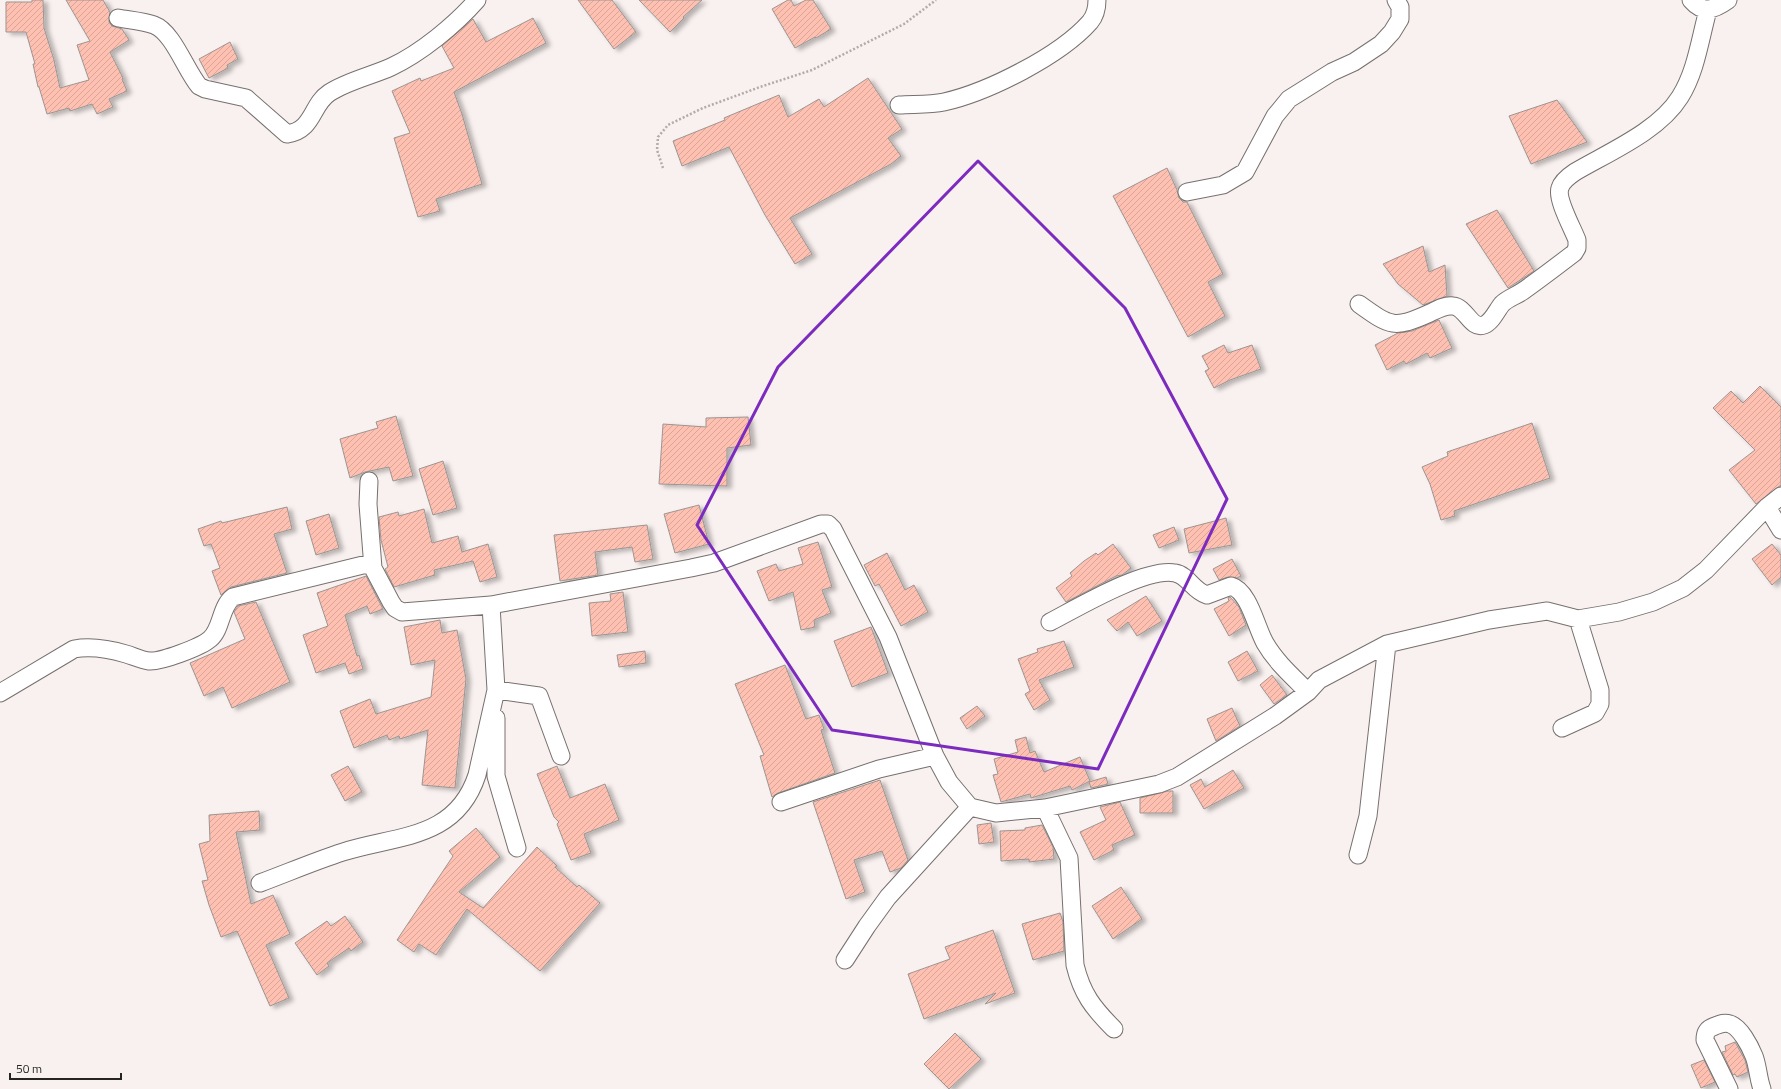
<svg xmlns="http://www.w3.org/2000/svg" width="1781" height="1089" font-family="'Titillium Web',sans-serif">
  <defs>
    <pattern id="building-hatch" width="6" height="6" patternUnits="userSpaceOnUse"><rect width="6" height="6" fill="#fec0b1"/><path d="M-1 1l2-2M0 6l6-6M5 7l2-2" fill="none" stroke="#daa598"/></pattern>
    <filter id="shadow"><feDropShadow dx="4.5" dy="2.5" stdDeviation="2" flood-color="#0004"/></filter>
  </defs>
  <rect width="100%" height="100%" fill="#f9f1f0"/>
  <path fill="url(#building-hatch)" stroke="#9b9593" filter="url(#shadow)" d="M32 0H43L44 28 54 60 60 88 89 80 77 45 90 41 66 0H103L110 12 109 22 112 26 122 29 129 40 110 52 123 78 122 79 127 91 109 99 113 107 97 114 92 104 70 111 69 108 47 114 39 87H38L33 64H35L26 32H6V2H32Z
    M578 0H612L636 32 614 49Z
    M639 0H702L683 17 684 18 670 32Z
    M788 0H791L794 6 806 0H813L831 29 816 38 815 37 795 48 772 9Z
    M533 18 546 43 454 92 462 114 482 184 436 199 440 211 418 217 394 138 410 133 392 91 420 78 421 81 454 68 442 46 473 19 486 42Z
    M230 42 238 59 227 65 228 68 209 78 199 59Z
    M868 78 902 129 888 138 901 156 891 164 790 218 812 254 795 264 765 215 729 147 682 166 673 141 725 120 724 118 779 95 788 117 819 99 824 107Z
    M1557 100 1587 142 1531 164 1509 116Z
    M1167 168 1177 190 1179 198 1183 202H1187L1223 274 1208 282 1225 316 1188 337 1113 196Z
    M1497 210 1534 271 1508 288 1466 224Z
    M1423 246 1429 272 1445 265 1447 296 1423 305 1398 284 1383 264Z
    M1439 320 1452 348 1430 358 1427 353 1406 364 1404 361 1387 370 1375 345 1398 333 1412 331Z
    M1224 345 1228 353 1252 345 1261 369 1230 380 1214 388 1205 371 1209 369 1202 356Z
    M1760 386 1781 407V485L1756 504 1729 470 1755 450 1713 408 1731 391 1743 403Z
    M396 416 413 476 393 481 389 467 365 472 350 478 340 439 378 428 376 422Z
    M748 417 751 445 727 448V486L659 484 663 424 706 427V418Z
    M1532 423 1550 478 1454 511 1455 516 1441 520 1430 484 1422 467 1448 456 1447 452Z
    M443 461 457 508 433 515 419 469Z
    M699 505 709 544 675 553 664 514Z
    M287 507 292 529 274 534 287 573 231 587 221 595 212 571 220 568 211 544 204 546 198 529 221 521 222 523Z
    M424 509 432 543 458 536 462 552 488 544 497 577 480 582 473 561 434 570 435 575 394 587 385 569 388 567 381 540 379 517 398 512 399 516Z
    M329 514 339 548 316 555 306 521Z
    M1226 518 1232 545 1189 553 1184 529Z
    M647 525 653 559 635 562 632 547 595 552 598 575 560 581 554 535Z
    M1174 527 1179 540 1159 548 1153 535Z
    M818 542 832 587 822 590 831 613 814 620 815 627 801 630 793 592 769 601 757 571 776 564 779 571 803 564 798 548Z
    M1113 544 1131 568 1122 575 1116 576 1066 602 1056 588 1072 576 1070 573 1084 561 1096 553 1098 555Z
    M1772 544 1781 555V577L1772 585 1752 559Z
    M887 553 905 590 914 585 928 612 901 626 879 584 875 586 864 565Z
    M1232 559 1241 576 1237 578 1228 577 1219 580 1213 569Z
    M366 576 383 609 370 614 367 606 345 615 357 656 359 655 363 669 349 674 345 663 316 673 303 635 328 626 317 593Z
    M623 592 628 632 592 636 589 603 611 601 610 594Z
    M1146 596 1162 621 1137 636 1128 622 1117 631 1107 620Z
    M1230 597 1239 607 1246 625 1229 636 1214 609 1229 601 1228 598Z
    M256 602 290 682 232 708 223 687 204 696 190 663 245 639 234 612 238 606Z
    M440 620 442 633 457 630 466 679 455 788 422 785 428 730 400 739 399 736 389 740 387 735 354 748 340 711 370 699 376 714 431 697 435 660 411 665 404 627Z
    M871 627 888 673 852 687 834 641Z
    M1064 641 1074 667 1039 680 1050 700 1034 710 1025 694 1030 691 1018 659 1038 652 1037 649Z
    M645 651 646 663 619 667 617 655Z
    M1247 651 1258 671 1238 681 1228 662Z
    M785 665 806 719 819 715 824 729 821 730 835 773 778 793 772 797 760 756 764 755 735 684Z
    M1272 675 1287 695 1274 704 1260 685Z
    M977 706 985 716 967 729 960 718Z
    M1232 708 1240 726 1216 741 1207 719Z
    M1026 737 1030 753 1035 751 1044 772 1080 757 1090 781 1072 790 1070 786 1031 798 1030 794 1001 802 993 775 998 774 994 759 1018 752 1015 740Z
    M348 766 362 792 345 801 331 775Z
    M557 766 570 798 605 784 619 820 584 834 591 853 571 860 557 824 559 822 554 817 537 774Z
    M1233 770 1244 788 1204 809 1190 785 1201 779 1205 787Z
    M1106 777 1108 784 1091 788 1089 782Z
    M880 780 908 860 901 868 890 872 882 851 854 860 865 892 846 899 813 802Z
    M1168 791H1173V813H1140V798Z
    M1120 802 1135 835 1112 845 1114 850 1094 860 1080 832 1106 820 1100 807Z
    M259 811 260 830 236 832 251 904 273 895 290 934 266 945 289 998 270 1006 237 931 221 937 209 905 202 881 208 880 199 844 210 841 209 815Z
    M991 823 994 842 979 844 977 825Z
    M1042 825 1053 847 1054 859 1029 862V859L1001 861 1000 831 1025 830V828Z
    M476 828 500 857 459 892 483 908 537 847 557 866 555 867 577 887 579 885 600 903 540 971 467 909 436 955 419 944 414 952 397 940 453 856 449 851Z
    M1121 887 1142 919 1113 939 1092 906Z
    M1060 913 1063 922 1064 951 1033 960 1022 924Z
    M345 916 363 942 351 951 349 948 327 963 329 966 317 975 295 943 327 921 331 926Z
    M993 930 1015 993 985 1004 996 993 924 1019 908 974 950 959 945 947Z
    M955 1033 981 1059 949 1089 924 1064Z
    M1735 1042 1745 1060 1748 1072 1737 1077 1735 1074 1733 1075 1722 1052 1726 1051 1725 1046Z
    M1704 1060 1715 1082 1701 1088 1691 1065Z"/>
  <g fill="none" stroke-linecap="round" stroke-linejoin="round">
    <g stroke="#76706e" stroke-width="19">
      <path id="minor" d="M1691 0C1703 14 1714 10 1728 0
        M118 18C129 20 143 21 154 25 173 32 186 71 199 86L205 89 246 98 287 134C314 130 311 105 329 93 347 81 371 76 391 67 421 53 455 25 477 0
        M899 105C913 104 930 105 944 102 988 92 1060 56 1090 22 1095 16 1097 8 1097 0
        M1187 192 1223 185 1245 172 1275 116 1289 99 1332 72 1354 62 1381 44 1392 32 1400 19V7L1396 0
        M1359 304C1391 327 1394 329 1430 313 1438 309 1445 305 1453 306 1466 307 1471 330 1484 325 1492 322 1497 310 1502 304 1508 298 1516 296 1523 291 1540 279 1557 266 1574 253L1577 248V240C1573 229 1556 199 1560 188 1562 181 1569 176 1575 172 1609 152 1659 131 1680 97 1696 72 1700 39 1708 10
        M369 481 368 504 373 568
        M1767 507 1781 530
        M1050 622C1077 608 1146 567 1175 573 1188 575 1193 591 1207 595L1231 586C1249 591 1256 627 1265 643 1276 662 1292 676 1308 692
        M496 690 539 696 561 756
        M0 693 74 649C91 646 109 649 126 654 133 656 141 660 149 661 161 662 201 647 210 639 222 629 220 607 233 597L367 564 373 568 391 602 395 608 402 612 491 605 691 568 714 563 821 524H828L833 529 888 637 935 756 949 782 970 807 996 813 1045 808 1159 784 1177 777 1275 716 1308 692 1319 680 1387 644 1489 620 1547 611 1578 619 1619 612 1653 602 1683 588 1706 570 1767 507 1781 496
        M496 718V776L517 848
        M1562 728 1595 713 1600 704V690L1578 619
        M781 802 879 769 935 756
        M1045 808 1069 858 1075 965C1082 994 1093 1008 1114 1029
        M1358 855 1368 816 1387 644
        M260 883C287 873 315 861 343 852 396 835 456 840 477 775L496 690 491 605
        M845 960 867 926 888 897 970 807
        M1729 1089 1705 1040C1705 1032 1707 1029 1715 1026 1720 1024 1724 1022 1730 1024 1740 1027 1750 1046 1754 1056 1758 1066 1758 1078 1762 1089"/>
    </g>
    <path stroke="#b1abaa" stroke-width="2.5" stroke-dasharray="2 2" stroke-linecap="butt" d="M663 168 657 150 658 137 668 125 703 108 760 87 812 70 904 24 936 0"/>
    <use href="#minor" stroke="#fff" stroke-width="17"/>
  </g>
  <path fill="none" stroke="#7b2cbf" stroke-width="3" stroke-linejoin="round" d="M978 161 1125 308 1227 499 1098 769 832 730 697 525 778 367Z"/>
  <path d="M10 1073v6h111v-6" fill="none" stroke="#262423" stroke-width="2"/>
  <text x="16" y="1073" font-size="12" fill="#262423" stroke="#f9f1f0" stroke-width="3" paint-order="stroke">50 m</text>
</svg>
